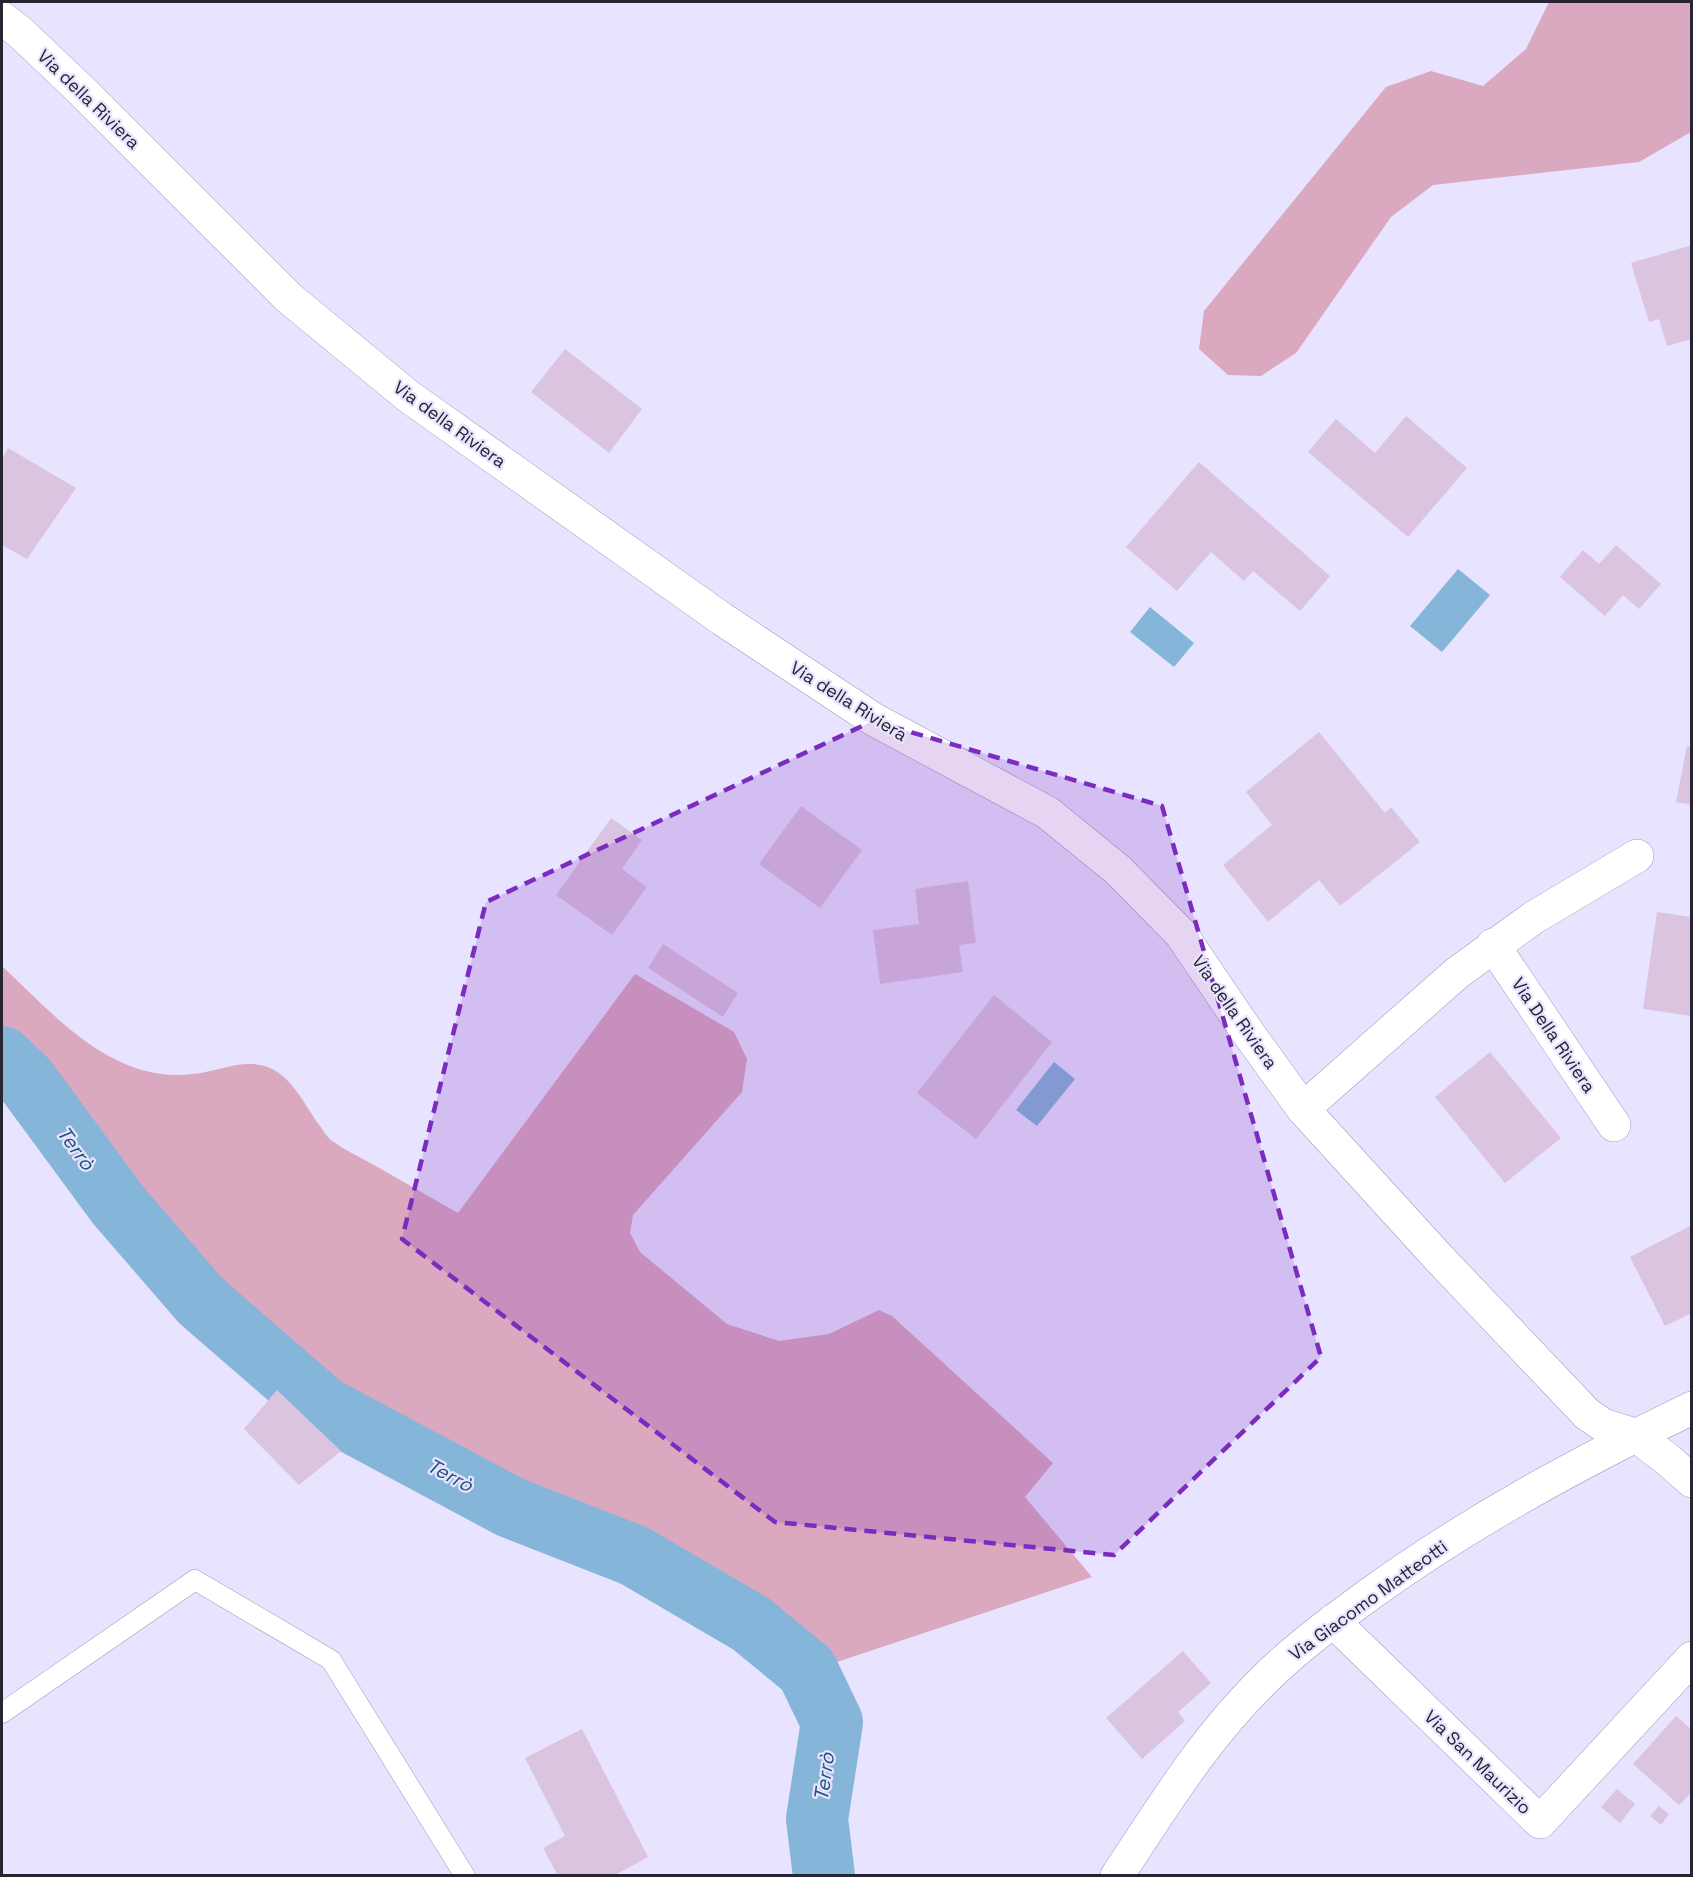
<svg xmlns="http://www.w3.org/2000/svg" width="1693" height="1877" font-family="'Space Grotesk',sans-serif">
  <rect width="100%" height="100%" fill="#e8e3fe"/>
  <path fill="#daa8bf" d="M1549 2H1691V132L1639 162 1433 185 1391 217 1296 353 1261 376 1228 375 1199 349 1204 311 1386 87 1431 71 1483 86 1526 49Z
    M2 966C55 1016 113 1084 193 1074 217 1072 246 1057 270 1068 293 1078 305 1106 320 1126 323 1130 326 1136 331 1140 344 1150 360 1157 374 1165 402 1181 430 1197 458 1213L635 974 734 1032 747 1059 742 1092 633 1215 630 1233 640 1252 727 1324 779 1341 829 1334 879 1310 892 1316 1053 1463 1025 1497 1092 1577 798 1675 787 1672 761 1646 740 1632 613 1571 556 1550 509 1529 414 1481 354 1440 326 1418 249 1355 186 1300 103 1219 2 1082Z"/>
  <path fill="#85b5d8" d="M1458 569 1490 595 1442 652 1410 626Z
    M1150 607 1194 643 1174 667 1130 632Z
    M1054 1062 1075 1079 1037 1126 1016 1110Z"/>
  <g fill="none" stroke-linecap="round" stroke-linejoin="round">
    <path stroke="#85b5d8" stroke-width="62" d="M2 1057 26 1080 118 1205 201 1301 323 1407 510 1507 635 1556 751 1624 807 1670 832 1722 817 1819 824 1876"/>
  </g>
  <path fill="#dbc4df" d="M1692 245V339L1667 346 1659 319 1649 322 1631 263Z
    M565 349 642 409 609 453 531 392Z
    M1406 416 1467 468 1408 537 1308 452 1336 419 1375 453Z
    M8 448 76 488 27 559 2 545V459Z
    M1199 462 1330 576 1300 611 1253 571 1244 581 1211 552 1177 591 1126 547Z
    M1616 545 1661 584 1639 609 1623 595 1605 616 1560 577 1583 550 1599 564Z
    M1319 732 1385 813 1391 807 1420 842 1340 906 1319 880 1268 922 1223 865 1272 825 1246 792Z
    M1687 746 1692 747V805L1676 802Z
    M801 806 862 850 820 908 759 864Z
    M611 818 642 840 622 869 647 887 612 935 556 895Z
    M968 881 976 943 959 945 963 972 880 984 873 930 919 924 915 889Z
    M1657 912 1692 917V1016L1643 1009Z
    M663 944 738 993 723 1017 648 968Z
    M994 995 1052 1042 976 1139 917 1093Z
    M1490 1052 1561 1138 1505 1183 1435 1097Z
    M1692 1225V1313L1665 1326 1630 1257Z
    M277 1390 341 1451 299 1485 244 1429Z
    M1183 1651 1211 1683 1178 1712 1185 1721 1142 1759 1106 1718Z
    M1676 1716 1692 1730V1792L1679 1805 1633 1764Z
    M582 1729 648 1857 613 1876H558L543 1848 565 1836 525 1758Z
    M1617 1789 1635 1804 1620 1823 1601 1807Z
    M1659 1806 1669 1814 1661 1825 1650 1816Z"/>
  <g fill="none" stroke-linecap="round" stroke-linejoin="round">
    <g stroke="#a19bba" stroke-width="21">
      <path id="service" d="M2 1713 195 1580 331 1660 465 1876"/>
    </g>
    <g stroke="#a19bba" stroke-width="34">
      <path id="minor" d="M2 18 22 34 83 92 289 298 408 396 722 619 873 719 1048 813 1118 870 1181 934 1246 1030 1303 1109 1437 1256 1587 1414 1603 1425 1635 1435 1667 1459 1692 1481
        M1493 945 1614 1125
        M1303 1109 1457 973 1533 918 1637 856
        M1333 1621 1540 1822 1692 1658
        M1117 1876C1162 1808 1205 1737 1264 1680 1296 1648 1333 1621 1370 1594 1471 1521 1580 1462 1692 1408"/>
    </g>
    <use href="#service" stroke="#fff" stroke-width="20"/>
    <use href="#minor" stroke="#fff" stroke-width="33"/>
  </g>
  <path fill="#7b2cbf" fill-opacity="0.2" stroke="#7b2cbf" stroke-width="4.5" stroke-dasharray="12 8" stroke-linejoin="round" d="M873 721 1162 806 1321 1357 1114 1555 775 1522 402 1239 486 902Z"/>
  <g text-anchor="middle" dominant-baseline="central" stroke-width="4.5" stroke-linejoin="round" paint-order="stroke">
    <g font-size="18" fill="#282532" stroke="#e8e3fe">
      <text transform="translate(89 99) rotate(44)">Via della Riviera</text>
      <text transform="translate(450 424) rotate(36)">Via della Riviera</text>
      <text transform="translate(849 701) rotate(32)">Via della Riviera</text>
      <text transform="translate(1235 1012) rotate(55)">Via della Riviera</text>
      <text transform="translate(1554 1035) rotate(56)">Via Della Riviera</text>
      <text transform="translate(1368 1600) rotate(-36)">Via Giacomo Matteotti</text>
      <text transform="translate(1478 1762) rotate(44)">Via San Maurizio</text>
    </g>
    <g font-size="20" font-style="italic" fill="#1d5477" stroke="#e8e3fe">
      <text transform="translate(76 1148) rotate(54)">Terrò</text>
      <text transform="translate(450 1475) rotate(28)">Terrò</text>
      <text transform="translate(824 1777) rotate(-82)">Terrò</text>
    </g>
  </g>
  <rect width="1693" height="1877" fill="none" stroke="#282532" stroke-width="6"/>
</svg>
